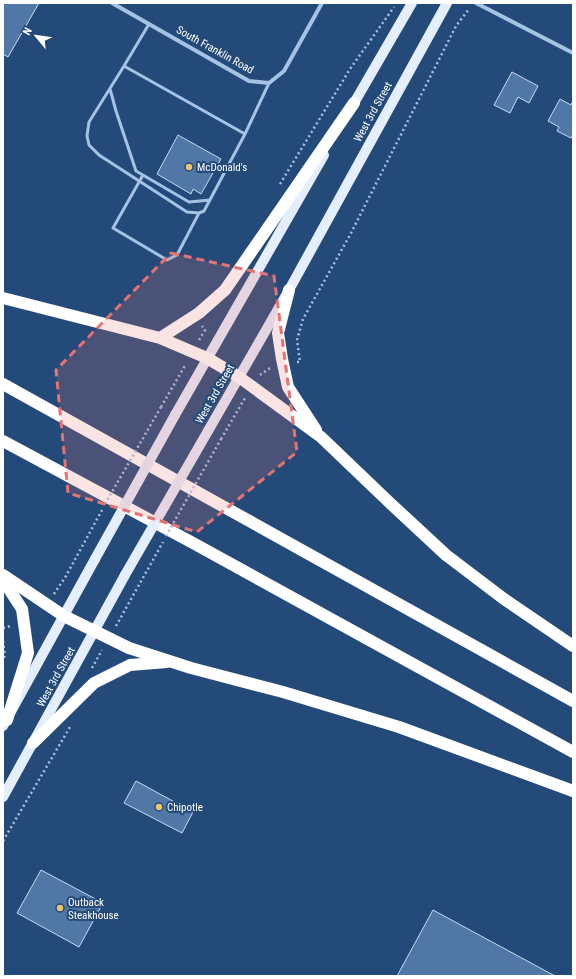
<svg xmlns="http://www.w3.org/2000/svg" width="576" height="979" font-family="'Roboto Condensed',sans-serif">
  <rect width="100%" height="100%" fill="#244a79"/>
  <path fill="#5077a5" stroke="#c8dcf3" d="M3 3H39L8 57 3 54Z
    M512 72 538 86 529 103 518 97 510 113 494 105Z
    M560 99 571 105 573 101V134L571 138 557 131 559 127 548 121Z
    M178 135 221 159 201 194 193 189 191 194 157 174Z
    M136 781 193 812 182 833 124 803Z
    M41 870 103 903 79 947 17 913Z
    M433 910 555 976H397Z"/>
  <g fill="none" stroke-linecap="round" stroke-linejoin="round">
    <path stroke="#a5c3e4" stroke-width="2.5" stroke-dasharray="2 3" stroke-linecap="butt" d="M280 184 350 69 394 7
      M199 340 205 330 202 326
      M297 362H300L297 340 303 319 350 235 456 26 469 9
      M260 375 270 368
      M161 407 186 364
      M221 439 245 398
      M54 594 66 576 102 510
      M116 626 163 542
      M3 628 11 626
      M3 641 5 655 3 660
      M92 668 102 650
      M3 841 70 727"/>
    <path stroke="#a5c3e4" stroke-width="3" d="M149 24 124 66 89 122 87 136 89 145 99 155 187 212 199 213 204 211 245 134 269 83
      M124 66 245 134
      M110 89 116 111 136 171 189 202 210 200
      M143 175 113 228 167 260 177 255 199 213"/>
    <path stroke="#a5c3e4" stroke-width="4" d="M112 3 249 81 269 83 284 71 322 3
      M476 3 573 53"/>
    <path stroke="#e5eefc" stroke-width="10" d="M350 110 412 3
      M175 415 324 155
      M208 431 289 290 447 3
      M3 726 95 559
      M3 797 125 575"/>
    <path stroke="#fff" stroke-width="12" d="M289 290 278 333 282 359 288 387 316 430
      M3 298 160 338 207 358 239 377 321 437 390 503 446 555 504 599 573 646
      M160 338 199 313 225 290 354 103
      M3 384 573 701
      M3 441 193 543 573 752
      M3 575 64 616 129 648 191 668 283 692 399 727 573 791
      M3 580 22 609 28 653 7 720
      M33 743 94 683 130 665 167 662"/>
    <path stroke="#a5c3e4" stroke-width="2.5" stroke-dasharray="2 3" stroke-linecap="butt" d="M105 504 161 407
      M166 536 221 439"/>
    <path stroke="#e5eefc" stroke-width="10" d="M95 559 175 415
      M125 575 208 431"/>
  </g>
  <path fill="#e47373" fill-opacity="0.2" stroke="#e47373" stroke-width="3" stroke-dasharray="8 5" stroke-linejoin="round" d="M171 253 274 276 297 452 197 532 68 493 56 370Z"/>
  <g fill="#eec669" stroke="#244a79" stroke-width="1.5">
    <circle cx="189" cy="167" r="4"/>
    <circle cx="159" cy="807" r="4"/>
    <circle cx="60" cy="908" r="4"/>
  </g>
  <g text-anchor="middle" dominant-baseline="central" stroke-width="4" stroke-linejoin="round" paint-order="stroke">
    <g font-size="11" fill="#fff" stroke="#244a79">
      <text transform="translate(215 50) rotate(29)">South Franklin Road</text>
      <text transform="translate(373 112) rotate(-61)">West 3rd Street</text>
      <text transform="translate(215 394) rotate(-60)">West 3rd Street</text>
      <text transform="translate(56 677) rotate(-61)">West 3rd Street</text>
    </g>
    <g font-size="11" fill="#fff" stroke="#244a79" text-anchor="start">
      <text x="197" y="167">McDonald's</text>
      <text x="167" y="807">Chipotle</text>
      <text x="68" y="902">Outback<tspan x="68" dy="13">Steakhouse</tspan></text>
    </g>
  </g>
  <rect width="576" height="979" fill="none" stroke="#ffffff" stroke-width="8"/>
  <g transform="translate(36 36) rotate(299)" stroke="#244a79" stroke-width="3" paint-order="stroke">
  <path d="M0-3L7 15L0 10L-7 15Z" fill="#ffffff"/>
  <text y="-6" font-size="11" font-weight="bold" text-anchor="middle" fill="#ffffff">N</text>
  </g>
</svg>
